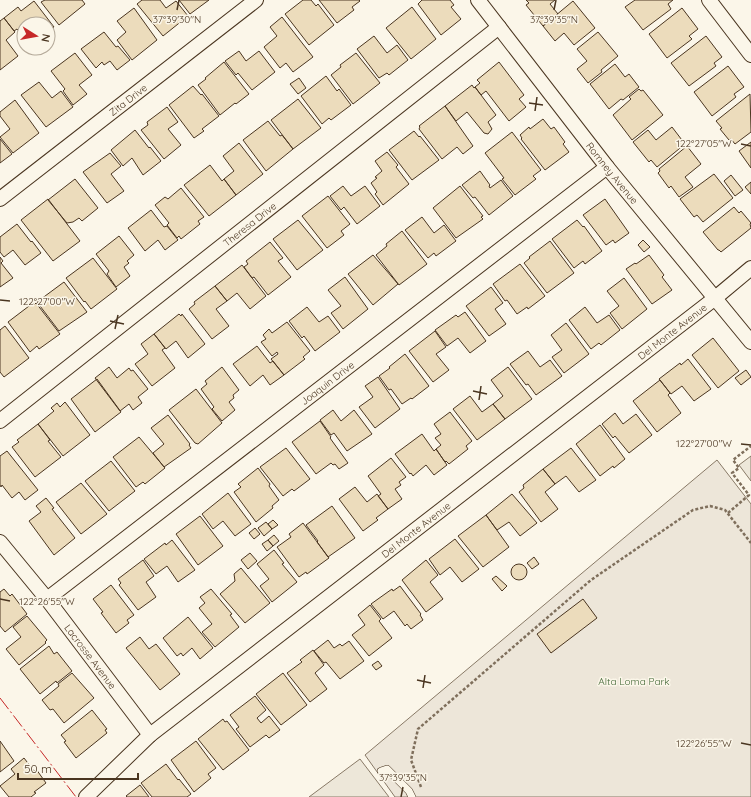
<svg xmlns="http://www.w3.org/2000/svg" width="751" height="797" font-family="Quicksand,sans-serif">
  <rect width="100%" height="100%" fill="#fbf6e9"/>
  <path fill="#ede6d9" stroke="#887966" d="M717 460 751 504V797H395L365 755Z"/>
  <path fill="#ede7d9" stroke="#887966" d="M751 456V481L739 465Z
    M360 759 389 797H309Z"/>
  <path fill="#ecdcbc" stroke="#4a3520" d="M45 0H82L85 4 59 25 41 2Z
    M142 0H160L166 8 176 1 188 16 163 36 137 4Z
    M179 0H209L190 14Z
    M303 0H311L316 6 318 4 334 25 309 45 285 14Z
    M319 0H359L360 1 352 7 354 10 337 23Z
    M422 0H450L454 5 451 7 461 19 441 35 418 4Z
    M526 0H555L550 4 558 14 543 26 526 5 529 3Z
    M635 0H673L668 4 671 9 643 30 625 7Z
    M34 1 54 27 48 32V24H24V37L17 29 14 31 4 18 18 7 21 11Z
    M573 1 595 28 574 45 564 33 555 41 543 26Z
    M412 7 436 39 411 59 386 28Z
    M134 8 157 40 132 60 117 40 126 32 117 21Z
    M682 8 698 29 689 36 692 39 667 58 649 34Z
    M282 17 313 57 293 72 286 63 280 68 264 47 277 36 270 27Z
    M4 18 15 32 6 40 18 56 0 70V21Z
    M104 32 116 47 118 46 130 60 117 70 110 61 104 65 102 62 96 68 81 49Z
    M598 32 618 56 601 70 602 72 588 83 577 69 587 61 577 49Z
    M374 36 387 53 397 45 408 60 389 75 387 73 379 78 357 49Z
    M706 36 722 57 714 63 716 66 689 86 671 63Z
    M239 51 246 61 259 51 275 72 252 90 238 73 236 75 225 61Z
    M75 53 92 75 79 85 87 94 73 105 63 91 65 89 51 71Z
    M356 53 380 83 353 104 331 75 341 67 340 65Z
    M224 62 249 94 236 104 235 103 220 115 198 85 206 79 205 78Z
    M499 62 524 95 519 99 526 107 509 121 486 91 481 95 475 87 480 83 477 80Z
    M615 64 625 77 629 74 639 87 623 100 621 99 609 109 590 84Z
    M728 66 744 87 734 94 736 97 712 116 694 92Z
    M326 76 337 91 339 89 351 105 331 120 329 118 322 124 301 96Z
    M299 78 306 88 298 94 290 84Z
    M39 82 52 98 61 91 73 107 46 127 21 95Z
    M472 85 474 88 475 87 496 115 488 122 492 129 488 134 484 133 467 112 456 121 445 106Z
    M193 86 201 95 202 94 219 116 202 129 204 131 194 138 169 105Z
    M639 89 641 91 643 90 663 115 632 140 613 115 631 99 629 97Z
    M750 94 751 132 735 144 731 139 729 140 720 129 722 128 716 121Z
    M298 99 321 128 293 149 271 120Z
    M15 100 39 133 13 153 0 137 10 129 0 116V112Z
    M445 106 473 146 463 154 457 147 442 159 419 129 420 127 419 126Z
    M167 107 178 122 168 129 181 145 164 159 141 130 148 125 147 122Z
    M543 119 551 129 554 127 565 142 563 144 569 152 545 170 521 139 522 138 520 135 529 127 530 129Z
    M268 121 280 136 282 135 293 149 266 171 243 140Z
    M672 127 685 144 657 167 651 160 649 162 633 142 648 130 656 140Z
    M135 130 149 148 150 147 161 161 143 175 132 158 123 166 111 150Z
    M414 131 419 137 420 136 439 160 412 180 389 150Z
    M512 132 541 170 533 176 536 179 515 195 502 179 504 178 485 153Z
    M0 139 12 154 0 163Z
    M751 142V168L739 151Z
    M239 143 263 174 236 195 224 179 234 171 223 156Z
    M687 146 701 164 685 177 693 187 679 197 671 186 669 188 658 173 660 171 659 169Z
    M387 152 398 165 396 167 409 184 383 205 375 194 377 192 371 183 377 178 375 177 382 171 375 161Z
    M110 153 121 166 111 174 124 191 107 203 83 172Z
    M210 165 222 181 224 179 236 195 209 216 184 185Z
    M480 171 490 185 489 186 490 188 501 180 513 196 489 215 475 197 473 198 462 185Z
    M714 174 733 198 703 222 697 215 694 217 680 199Z
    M731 175 743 190 735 196 724 181Z
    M75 179 98 208 82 221 79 218 73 222 67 223 48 200Z
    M751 182V194L745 187Z
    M343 186 351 196 365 186 380 206 357 224 344 207 341 210 330 196Z
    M460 186 483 216 481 217 483 219 456 238 433 208Z
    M181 188 204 217 198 221 200 224 181 239 179 236 177 238 167 225 169 223 155 205 165 197 168 199Z
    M328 196 350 224 341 231 344 235 327 248 302 216Z
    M48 199 80 241 53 261 21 220Z
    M605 199 629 233 615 243 613 240 606 245 583 215Z
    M734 207 739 213 741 211 751 223 750 224 751 228 721 252 719 250H718L703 232Z
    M151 210 164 227 167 226 178 240 165 250 158 240 145 251 128 228Z
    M422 217 434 233 444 225 456 241 436 256 434 253 428 258 405 230Z
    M298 220 323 250 297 270 273 239Z
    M577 220 583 227 584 226 602 251 585 264 583 261 574 268 552 239Z
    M17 224 31 242 32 241 41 253 25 265 13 250 4 257 0 252V237Z
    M402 231 427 264 399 285 376 255 387 246 386 244Z
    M119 236 134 255 127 261 129 263 124 267 130 276 116 287 107 274 109 271 96 254Z
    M643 240 650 247 644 252 638 245Z
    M550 241 574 273 547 293 524 263 530 258 529 257Z
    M270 242 283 258 278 261 291 277 268 295 254 277 252 278 244 267 248 264 246 261Z
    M373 255 398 284 373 305 348 274Z
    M649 255 664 275 662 277 672 290 652 304 626 269 635 263 636 264Z
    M0 257 3 261 1 263 13 278 0 287Z
    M93 258 117 289 91 309 85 301 84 302 66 278Z
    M520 264 545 296 528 309 527 307 517 314 507 300 505 301 493 284Z
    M242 265 266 296 250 309 237 293 227 301 215 286Z
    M345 277 368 309 343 329 331 313 341 306 328 290Z
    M624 278 647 309 622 329 610 313 619 306 607 291Z
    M64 282 87 312 59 331 37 302Z
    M215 286 227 301 216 309 229 326 212 339 189 309 195 304 194 302Z
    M491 287 503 303 495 309 506 324 489 336 466 306Z
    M33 303 34 305 36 303 60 334 39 349 37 346 30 352 8 322Z
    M307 307 319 322 328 316 340 332 315 351 304 336 302 338 289 321Z
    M585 307 597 323 609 315 620 330 601 345 599 343 591 349 569 320Z
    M465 312 486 341 470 353 458 338 447 346 435 330 456 315 458 317Z
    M179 314 181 316 182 314 205 344 188 358 176 341 166 349 154 334Z
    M287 322 310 351 303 357 305 359 284 375 271 359 278 354 277 352 272 356 261 342 266 339 263 335 269 329 272 333Z
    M566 323 589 354 564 373 552 357 562 350 551 335Z
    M5 326 29 358 4 377 0 372V330Z
    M435 331 446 347 436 354 449 370 433 382 409 351Z
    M154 334 165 348 162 350 175 368 152 386 135 364 148 354 141 344Z
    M713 338 739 371 718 388 692 355Z
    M257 346 270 363 273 361 284 375 270 385 263 375 250 386 233 364Z
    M528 351 540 367 550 360 562 376 536 395 528 384 526 385 510 364Z
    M405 354 429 386 412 399 411 398 402 404 391 389 389 390 379 376 390 368 389 367Z
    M688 359 711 389 694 401 682 386 671 394 659 379 680 363 681 365Z
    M109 367 117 378 129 368 131 371 133 370 148 389 138 397 142 403 133 410 129 404 120 411 95 378Z
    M222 367 239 390 233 395 234 398 229 402 235 410 222 421 212 409 214 407 201 389 207 384 205 381Z
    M508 367 532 399 505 419 493 404 503 396 491 380Z
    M746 370 751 377 741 385 735 378Z
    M378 377 400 409 375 428 359 407 373 397 365 386Z
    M97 379 121 412 95 432 71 399Z
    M660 380 670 393 668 395 681 413 657 432 633 401Z
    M196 389 222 423 198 444 195 443 169 410Z
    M470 396 482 412 493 404 505 419 477 440 453 409Z
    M65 402 90 435 63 456 38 424 54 411 51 408 57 403 60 407Z
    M333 410 341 421 354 410 372 434 347 451 334 433 331 435 320 420Z
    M450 412 472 441 466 446 468 449 449 464 446 461 445 462 436 449 441 445 435 438 441 434 434 424Z
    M615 413 623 424 636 414 652 435 629 453 615 436 613 438 602 424Z
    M168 415 190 444 189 445 191 448 164 467 153 453 164 444 151 428Z
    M320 421 331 437 330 438 348 463 339 469 335 464 333 465 331 463 316 474 292 442Z
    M38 424 50 440 48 441 61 457 35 477 12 447 19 442 17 440Z
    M600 425 625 459 614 468 613 466 600 476 576 444Z
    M422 434 434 451 436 449 447 465 434 475 426 465 413 476 411 473 410 474 395 454Z
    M139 437 165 468 145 484 143 482 136 487 113 457Z
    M286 448 310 479 294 491 292 489 283 496 260 467Z
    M571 448 596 480 579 492 566 476 555 484 543 469Z
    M7 451 38 490 25 500 19 492 12 498 2 485 1 487 0 485V456Z
    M391 458 406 477 399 482 401 485 395 489 402 499 388 509 378 496 381 494 368 476Z
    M111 461 135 491 109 511 85 481Z
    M258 468 270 484 269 486 279 500 272 506 273 508 256 522 234 492 241 487 238 484Z
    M543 469 555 484 545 492 558 509 541 522 519 492 524 488 523 485Z
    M81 483 107 514 81 534 56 502Z
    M355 487 367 502 377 494 388 509 376 518 378 520 363 531 339 499Z
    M228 493 251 524 235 536 223 521 213 529 202 514Z
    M512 494 537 523 520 536 509 522 497 530 486 515Z
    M46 498 54 508 52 509 75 538 54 555 29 521 41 512 36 506Z
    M332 506 355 538 328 557 317 542 318 541 306 525Z
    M486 515 509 547 483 567 458 536Z
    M200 516 223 546 198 565 176 534Z
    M273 520 278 525 272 529 268 524Z
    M266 522 272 529 264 536 258 528Z
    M303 523 329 558 307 574 306 572 299 577 277 547 291 537 289 534Z
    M255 528 260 534 254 539 249 533Z
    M274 535 279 541 273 546 268 540Z
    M455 539 479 569 462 582 450 567 440 575 429 559Z
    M172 540 195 570 178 582 167 566 156 574 144 559 165 543 166 545Z
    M268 540 273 546 267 551 262 544Z
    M274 550 284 563 282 564 297 582 272 602 260 586 269 579 257 564Z
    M250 553 257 561 248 569 241 560Z
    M534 557 539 564 532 569 527 563Z
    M143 560 154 576 146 582 156 597 138 610 119 585 121 583 118 579Z
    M426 560 438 575 430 582 443 599 426 612 402 580Z
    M511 572a8 8 0 1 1 16 0a8 8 0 1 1-16 0Z
    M241 568 270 603 245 623 220 594 235 581 234 574Z
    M496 576 507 586 502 591 492 579Z
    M111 585 134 615 127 620 129 623 116 633 101 613 103 612 93 599Z
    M400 586 421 614 420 615 423 620 411 629 407 624 405 626 394 611 383 619 371 604 392 589 393 591Z
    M4 589 10 596 12 594 27 614 5 632 0 626V592Z
    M211 589 232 614 230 615 239 627 215 647 202 632 212 624 199 608 205 603 200 597Z
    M583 599 597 618 551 653 537 634Z
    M370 605 381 619 379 621 392 638 369 656 352 635 365 625 358 615Z
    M27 616 47 640 45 642 46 643 19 665 6 649 21 637 13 627Z
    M188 617 213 648 200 659 192 648 183 656 181 653 177 656 163 638Z
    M140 637 149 649 156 644 180 674 160 690 126 648Z
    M328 640 334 648 340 644 342 646 349 641 364 661 340 679 326 662 324 663 314 651Z
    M49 646 54 654 57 652 72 671 57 683 56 681 40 694 20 669Z
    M313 650 324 665 315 673 327 689 310 702 287 673 302 662 300 660Z
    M378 661 382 666 376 670 372 665Z
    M72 673 94 698 64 723 53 709 50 710 42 700 59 686 58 684Z
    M283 673 307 705 281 725 256 694Z
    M255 696 266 710 257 718 261 723 269 716 280 730 269 738 266 735 250 747 236 729 239 727 230 715Z
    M92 710 107 729 105 730 107 733 76 758 64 742 66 741 61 735Z
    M223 719 225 722 227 721 249 750 223 770 198 739Z
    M0 741 14 761 0 772Z
    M196 741 216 768 208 774 211 778 194 792 171 760Z
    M24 758 34 771 36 769 46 783 34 792 36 793 31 797H9L0 786 15 774 11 769Z
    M166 764 178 780 179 779 191 794 187 797H152L141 783Z
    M140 785 149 797H127L126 796Z"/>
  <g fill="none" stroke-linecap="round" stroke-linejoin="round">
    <g stroke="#4a3520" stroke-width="8">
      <path id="lane" d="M381 771 387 769 409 791 412 797"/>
    </g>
    <g stroke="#4a3520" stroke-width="16">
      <g id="street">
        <path id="s1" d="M478 0 607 167 751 342"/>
        <path d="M709 0 751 55"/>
        <path id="s2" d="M0 199 256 0"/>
        <path id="s3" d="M0 421 499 27"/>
        <path id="s4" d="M0 542 47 599 150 735"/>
        <path id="s5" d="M47 599 607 167"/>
        <path id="s6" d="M86 797 150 735 714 299 751 268"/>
      </g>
    </g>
    <path stroke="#7f6f5c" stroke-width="2.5" stroke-dasharray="3 2" stroke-linecap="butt" d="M728 513 749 495 732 473 739 468 733 460 751 446
      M421 787 411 760 418 729 591 580 693 510 710 506 725 510 751 543"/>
    <use href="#lane" stroke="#fbf6e9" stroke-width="7"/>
    <use href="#street" stroke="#fbf6e9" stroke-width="14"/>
    <path stroke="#c62828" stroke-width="1" stroke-dasharray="14 3 2 3" stroke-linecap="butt" d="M0 698 76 797"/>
  </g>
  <path fill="none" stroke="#4a3520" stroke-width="1.5" d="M177 10 179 0M554 10 556 0M529 103 543 105M535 111 537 97M741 144 751 146M0 300 10 301M110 321 124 324M115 329 118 315M473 391 487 394M479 400 481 386M741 444 751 445M0 599 10 601M417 680 431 683M423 688 425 675M741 743 751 745M401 797 403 787"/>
  <g text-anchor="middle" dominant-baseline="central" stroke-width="3" stroke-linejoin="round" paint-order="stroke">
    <g font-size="10" fill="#4a3520" stroke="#fbf6e9">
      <text stroke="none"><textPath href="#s2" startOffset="162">Zita Drive</textPath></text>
      <text stroke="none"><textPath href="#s1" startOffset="219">Romney Avenue</textPath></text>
      <text stroke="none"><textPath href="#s3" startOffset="318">Theresa Drive</textPath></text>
      <text stroke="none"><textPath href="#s6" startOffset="749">Del Monte Avenue</textPath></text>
      <text stroke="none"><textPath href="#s5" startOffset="354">Joaquin Drive</textPath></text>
      <text stroke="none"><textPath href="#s6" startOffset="425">Del Monte Avenue</textPath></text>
      <text stroke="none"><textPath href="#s4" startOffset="146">Lacrosse Avenue</textPath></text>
    </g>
    <g font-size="10" fill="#436837" stroke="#fbf6e9">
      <text x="634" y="681">Alta Loma Park</text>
    </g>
  </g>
  <g font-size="10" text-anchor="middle" fill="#4a3520" stroke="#fbf6e9" stroke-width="3" stroke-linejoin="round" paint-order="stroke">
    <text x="177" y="23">37°39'30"N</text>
    <text x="554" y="23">37°39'35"N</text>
    <text x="704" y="147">122°27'05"W</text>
    <text x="47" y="305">122°27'00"W</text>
    <text x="704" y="447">122°27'00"W</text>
    <text x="47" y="605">122°26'55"W</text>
    <text x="704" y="747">122°26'55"W</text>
    <text x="403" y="781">37°39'35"N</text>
  </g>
  <g transform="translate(36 36) rotate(101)"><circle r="19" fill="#fbf6e9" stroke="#b4a999"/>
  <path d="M0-3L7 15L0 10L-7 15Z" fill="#c62828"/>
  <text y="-6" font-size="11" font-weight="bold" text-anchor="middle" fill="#4a3520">N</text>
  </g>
  <path d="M18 773v6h120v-6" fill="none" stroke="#4a3520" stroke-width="2"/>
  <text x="24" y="773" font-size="12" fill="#4a3520" stroke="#fbf6e9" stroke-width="3" paint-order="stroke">50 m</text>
</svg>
